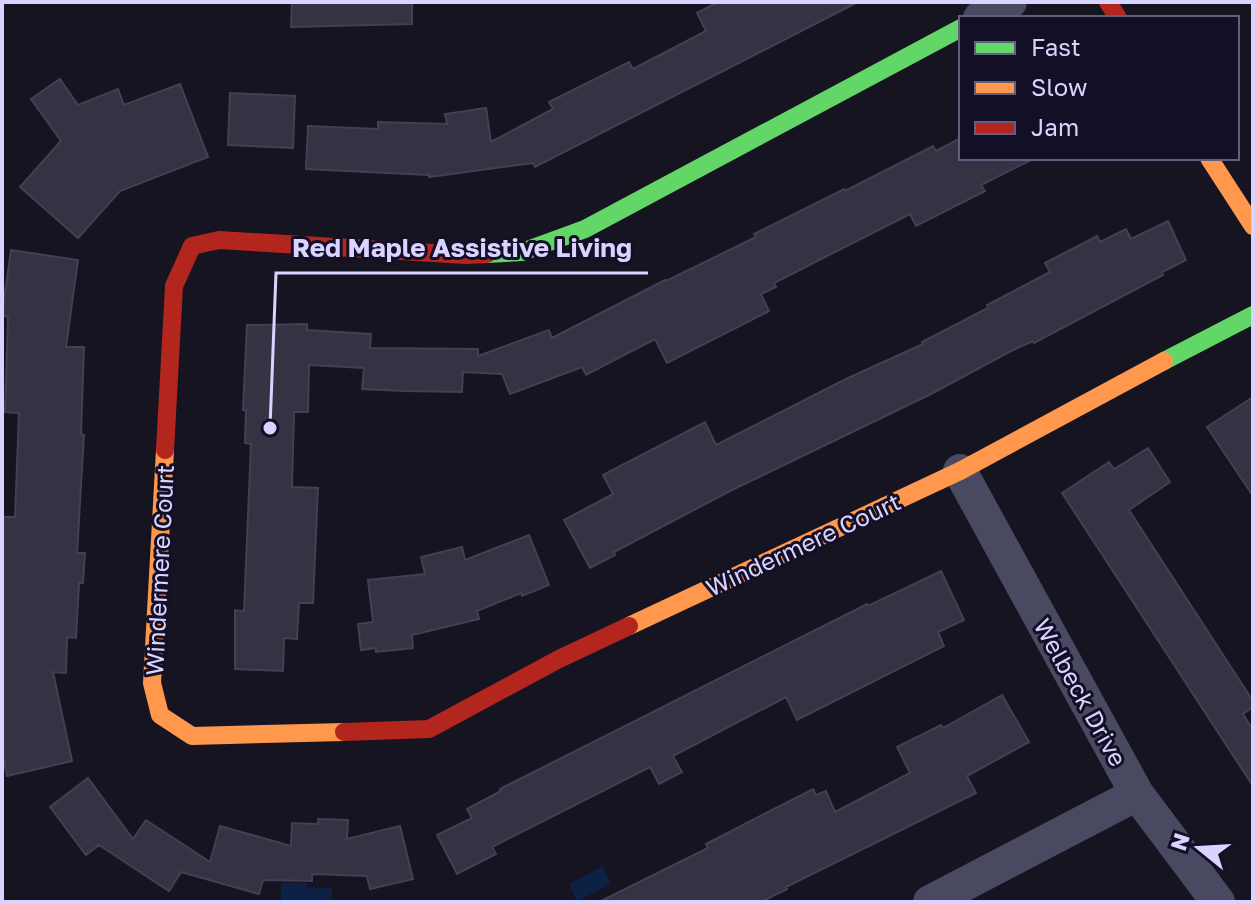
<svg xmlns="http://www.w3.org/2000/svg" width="1255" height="904" font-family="'Golos Text',sans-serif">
  <rect width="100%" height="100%" fill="#161421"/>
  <path fill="#0d2144" d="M603 866 611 884 577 901 569 884Z
    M281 883H307V887L332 888 331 902H281Z"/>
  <path fill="#343243" stroke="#433f54" stroke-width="2" d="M292 2H412V24L291 27Z
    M718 2H858L535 167 533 163 429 177V175L306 169 308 126 378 129V122L447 124 445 114 486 108 491 142 553 109 549 102 629 62 633 69 706 31 697 13Z
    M60 79 78 105 118 89 124 105 180 84 208 157 120 191 78 238 20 187 61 141 31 99Z
    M230 93 295 96 293 148 228 145Z
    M961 138V158H1035L981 185 985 191 916 226 910 214 774 283 776 287 761 294 769 311 667 363 655 339 586 375 582 367 510 394 502 374 463 372 462 392 405 391 362 389 364 368 309 365 308 412H294L292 487 318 488 313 603H299L297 639 284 638 283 671 235 669V610L244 611 251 444 245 443 246 410H243L247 325 307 324V330L371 334 370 348 478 349V356L549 330 552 338 665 280 666 281 756 237 754 234 844 189 845 191 933 146 936 151Z
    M1168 221 1186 260 1162 272 1163 275 1034 343 1033 341 1011 351 931 394 732 490 614 552 615 555 590 568 564 520 613 494 603 475 705 422 716 445 846 379 923 344 922 342 988 308 987 305 1050 272 1045 263 1097 236 1100 242 1126 229 1131 239Z
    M11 250 78 260 66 347H84L81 434 84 435 77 553H85L83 583H79L76 638 67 637 66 673 53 672 72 761 7 776 2 751V517H15L19 413 5 412 8 317 2 315Z
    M1253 397V496L1207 427Z
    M1148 448 1170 482 1129 510 1253 701V707L1243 714 1253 730V786L1062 493 1109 462 1114 469Z
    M529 535 549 585 522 596 521 593 477 611 479 619 412 635 413 648 376 652V648L361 650 358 624 373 622 368 580 425 574 421 557 462 547 465 560Z
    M941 571 964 620 938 632 944 646 797 720 786 697 673 756 682 772 659 784 650 767 492 847 496 854 457 874 437 835 472 818 467 809 501 791 500 789 867 604 868 606Z
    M1002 695 1029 742 967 776 976 793 786 887 787 889 761 902H599L708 848 706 844 813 789 816 795 826 791 835 812 910 773 897 747 941 725 943 728Z
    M88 778 133 839 146 820 210 862 220 826 291 846 292 823 318 824V819L348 820 347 839 400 826 413 879 370 889 367 876 312 874V881L263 880 259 894 181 872 169 891 99 845 86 855 50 807Z"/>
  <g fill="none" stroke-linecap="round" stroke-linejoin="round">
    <path stroke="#4a4962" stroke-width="34" d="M980 18 1010 2
      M960 471 1137 794 1218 902
      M930 902 1137 794"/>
    <path stroke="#63d668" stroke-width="18" d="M487 254 522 252 585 229 961 28
      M1164 361 1253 315"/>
    <path stroke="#ff974d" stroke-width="18" d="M1209 158 1253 226
      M165 450 152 683 160 715 192 736 344 732
      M629 626 960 471 1164 361"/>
    <path stroke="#b3261e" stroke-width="18" d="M1108 2 1118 18
      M165 450 174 286 192 246 219 240 466 255 487 254
      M344 732 429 729 559 659 629 626"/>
  </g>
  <g text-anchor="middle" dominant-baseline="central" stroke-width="6" stroke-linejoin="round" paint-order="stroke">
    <g font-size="24" fill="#d9d4ff" stroke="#130f26">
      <text transform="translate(803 544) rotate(-25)">Windermere Court</text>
      <text transform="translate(159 570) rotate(-87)">Windermere Court</text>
      <text transform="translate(1081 692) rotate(61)">Welbeck Drive</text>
    </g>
  </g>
  <path fill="none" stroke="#d9d4ff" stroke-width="3" d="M270 428L276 273H648"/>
  <circle fill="#d9d4ff" stroke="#130f26" stroke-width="3" cx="270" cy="428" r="8"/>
  <g font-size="26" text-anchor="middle" font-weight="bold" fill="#d9d4ff" stroke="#130f26" stroke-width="6" stroke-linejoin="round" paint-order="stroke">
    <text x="462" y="257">Red Maple Assistive Living</text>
  </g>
  <rect width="1255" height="904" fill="none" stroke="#d9d4ff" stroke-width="8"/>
  <rect x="959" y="16" width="280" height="144" fill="#130f26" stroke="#625e7d" stroke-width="2"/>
  <rect x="975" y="42" width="40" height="12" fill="#63d668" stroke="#625e7d" stroke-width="2"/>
  <text x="1031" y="56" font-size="24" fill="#d9d4ff">Fast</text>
  <rect x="975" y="82" width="40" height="12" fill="#ff974d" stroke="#625e7d" stroke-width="2"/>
  <text x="1031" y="96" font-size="24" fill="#d9d4ff">Slow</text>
  <rect x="975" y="122" width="40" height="12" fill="#b3261e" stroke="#625e7d" stroke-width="2"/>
  <text x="1031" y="136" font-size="24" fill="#d9d4ff">Jam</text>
  <g transform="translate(1199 848) rotate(288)" stroke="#130f26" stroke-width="6" paint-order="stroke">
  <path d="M0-6L14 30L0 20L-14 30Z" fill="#d9d4ff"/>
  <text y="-12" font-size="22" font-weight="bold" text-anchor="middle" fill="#d9d4ff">N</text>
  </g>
</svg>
